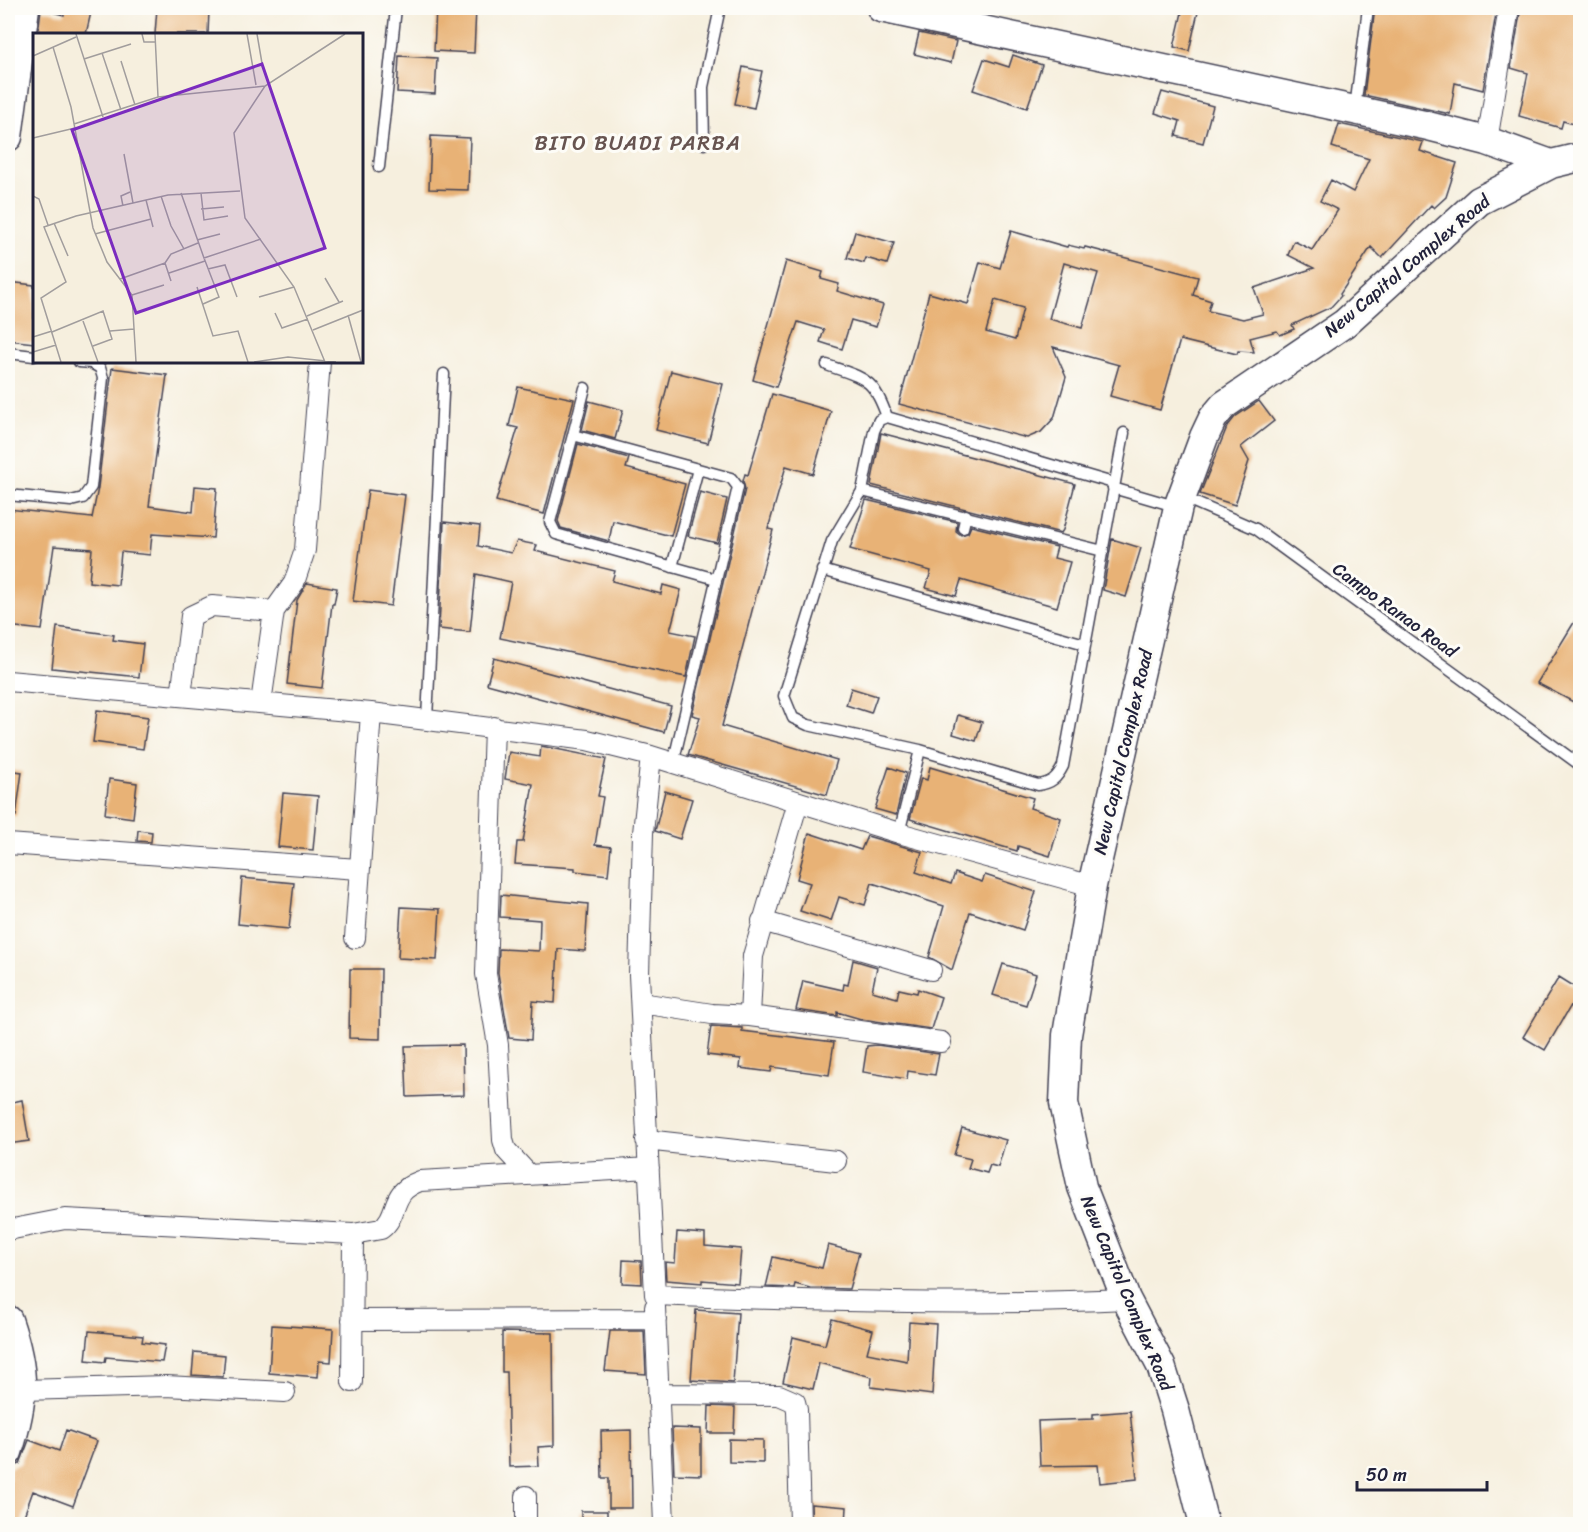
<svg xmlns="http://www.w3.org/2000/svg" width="1588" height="1532" font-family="Sriracha,sans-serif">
  <rect width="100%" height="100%" fill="#fdfcf7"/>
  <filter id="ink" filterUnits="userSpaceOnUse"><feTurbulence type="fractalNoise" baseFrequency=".0167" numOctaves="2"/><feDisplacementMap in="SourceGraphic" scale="12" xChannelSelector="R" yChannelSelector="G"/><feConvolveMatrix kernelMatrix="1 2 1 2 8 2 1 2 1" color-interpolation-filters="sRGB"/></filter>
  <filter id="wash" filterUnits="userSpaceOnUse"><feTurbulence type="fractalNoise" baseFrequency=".008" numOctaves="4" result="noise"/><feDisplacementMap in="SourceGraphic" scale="24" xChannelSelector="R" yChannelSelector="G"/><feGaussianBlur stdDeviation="1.35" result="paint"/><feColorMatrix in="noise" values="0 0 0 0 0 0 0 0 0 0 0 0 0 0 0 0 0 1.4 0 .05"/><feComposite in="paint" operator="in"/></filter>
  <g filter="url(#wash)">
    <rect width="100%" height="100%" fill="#f6efde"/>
    <g id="blocks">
      <path fill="#e8b276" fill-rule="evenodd" d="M66 8H92L86 34H38L41 9 64 15Z
        M157 8 209 10 208 34H155Z
        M436 8H476L474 53 434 51Z
        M1183 8H1199L1189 51 1174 47Z
        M1375 8H1497L1483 90 1455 83 1450 114 1364 95Z
        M1521 8H1581V126L1563 121 1561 128 1519 116 1528 73 1511 68Z
        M919 33 956 41 951 63 914 54Z
        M1013 55 1042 65 1027 108 973 90 984 59 1009 67Z
        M399 56 437 58 435 94 397 92Z
        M743 67 762 71 754 108 735 104Z
        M1162 92 1213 106 1203 143 1176 136 1180 121 1155 113Z
        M1339 124 1423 142 1420 151 1457 163 1446 197 1434 208 1431 205 1382 258 1371 247 1340 294 1341 296 1331 307 1292 325 1294 329 1280 335 1277 331 1250 338 1254 352 1238 351 1237 354 1180 340 1160 410 1110 396 1119 365 1053 347 1066 377 1054 418 1041 432 1027 438 899 404 929 293 968 304 980 262 1000 268 1011 231 1067 247 1068 245 1084 249 1085 247 1198 277 1193 295 1211 301 1208 311 1243 319 1263 314 1254 288 1314 268 1288 255 1294 241 1312 250 1338 210 1320 201 1331 180 1353 192 1369 159 1332 147ZM1064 263 1098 273 1082 328 1049 319ZM995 300 1023 308 1015 340 986 332Z
        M431 136 470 138 468 190 429 189Z
        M855 232 894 243 887 264 866 258 864 263 847 258Z
        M786 261 823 272 821 279 839 284 837 291 883 305 876 327 851 320 842 349 820 342 824 330 798 322 776 387 753 380Z
        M8 282 34 285V343L8 340Z
        M112 368 167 375 149 506 193 512 195 486 217 488 213 538 152 534 150 555 121 552 118 585 89 582 92 549 54 546 42 630 8 626V509L92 518 98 488Z
        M671 371 723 384 708 443 656 430Z
        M518 387 574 399 544 514 496 501 518 428 509 426Z
        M772 394 831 411 813 474 786 466 768 529 773 530 722 726 837 760 827 795 688 755 700 717 692 715 745 489 743 481 745 474 748 475Z
        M589 401 623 410 615 439 582 430Z
        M1259 401 1274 421 1241 447 1249 461 1235 505 1200 494 1227 427 1235 417Z
        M881 433 1075 484 1063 530 1061 533 871 485Z
        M578 444 629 458 626 468 685 484 671 536 613 521 609 541 561 528 558 521Z
        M368 490 405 495 391 606 353 601Z
        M700 492 727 499 717 543 688 536Z
        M866 500 957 522 956 531 961 535 968 533 971 526 1057 547 1054 558 1070 562 1057 607 961 580 956 596 926 588 931 571 850 549Z
        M444 522 480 526 478 546 511 553 517 541 537 545 535 551 615 571 612 581 661 594 663 585 681 590 670 631 695 636 686 677 500 638 511 582 476 574 470 632 439 629Z
        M1112 539 1141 548 1126 597 1103 590Z
        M307 583 337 588 334 604H332L322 688 287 684 297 600Z
        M1581 611V706L1537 683Z
        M57 627 114 635 113 640 143 644 139 677 52 668Z
        M494 658 671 706 664 732 487 684Z
        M851 688 877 696 871 713 846 705Z
        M97 710 148 717 143 749 93 742Z
        M958 715 982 722 976 741 953 734Z
        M541 746 606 759 598 796 603 797 595 845 611 847 608 875 575 871V868L515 864 517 842H523L533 784 505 779 509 752 540 757Z
        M889 767 906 773 896 815 875 809Z
        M930 767 1033 798 1030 808 1061 818 1050 856 1018 846 1017 851 910 819 921 778 927 780Z
        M8 770 22 772 16 816 8 815Z
        M109 779 137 783 133 818 105 814Z
        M665 791 692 799 680 839 655 831Z
        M283 793 318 796 313 850 278 847Z
        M138 830 152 832 151 842 137 841Z
        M809 833 861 850 867 836 922 852 916 872 951 884 955 873 982 882 985 875 1036 892 1023 930 970 912 952 970 929 957 944 906 872 883 865 905 839 897 831 921 800 911 810 883 797 879Z
        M242 878 294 883 289 929 238 924Z
        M501 895 588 904 585 951 558 949 555 1003 533 1001 531 1040 509 1038 498 973 499 949 539 951 540 920 500 917Z
        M401 907 440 909 437 960 398 958Z
        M853 960 877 967 872 991 897 998 899 989 917 993 918 989 941 997 931 1029 861 1019 837 1012V1016L796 1010 803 981 843 990 844 984 848 985Z
        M1003 964 1036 974 1026 1005 993 995Z
        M350 969H381L380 1039 349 1038Z
        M1559 977 1580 990 1545 1050 1523 1037Z
        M711 1026 742 1028V1031L834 1042 829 1075 772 1067 771 1072 740 1068 741 1059 707 1055Z
        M463 1045 464 1095 407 1097 405 1046Z
        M877 1045 939 1054 935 1075 908 1071 907 1079 863 1072 867 1046Z
        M22 1100 29 1141 8 1144V1103Z
        M962 1128 1006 1140 998 1167 990 1165 987 1173 968 1168 971 1159 954 1155Z
        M677 1232 705 1234V1246L741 1249 738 1283 702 1280V1283L666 1280 665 1262 675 1263Z
        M828 1245 859 1253 849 1289 810 1288 795 1284 794 1288 766 1287 773 1257 822 1268Z
        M623 1260 641 1261 642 1284 622 1283Z
        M696 1310 738 1313 733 1383 691 1380Z
        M832 1319 873 1330 867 1353 907 1361 909 1322 936 1324 932 1395 871 1387 872 1377 819 1363 813 1389 783 1382 793 1337 825 1345Z
        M272 1325 333 1329 331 1362 319 1361 318 1377 269 1373Z
        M89 1331 143 1336 142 1342 165 1345 162 1362 106 1357 105 1362 86 1360Z
        M610 1331H644L646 1374 605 1371Z
        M502 1332 553 1333 554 1446 538 1447 539 1466 509 1467 507 1372H502Z
        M194 1352 225 1355 223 1377 192 1375Z
        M709 1406 735 1407 734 1433H708Z
        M1130 1411 1137 1479 1100 1483 1098 1465 1040 1466 1038 1421 1093 1419V1414Z
        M672 1428 701 1429V1475L674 1474Z
        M66 1430 97 1441 73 1506 33 1491 21 1524H8L10 1468 20 1464 29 1440 59 1451Z
        M631 1430 632 1508H609V1478H602L601 1431Z
        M729 1439 763 1440V1463L729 1462Z
        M811 1504 847 1507 846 1524H812Z
        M581 1511H607V1524H581Z"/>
    </g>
  </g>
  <g filter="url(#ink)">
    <use href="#blocks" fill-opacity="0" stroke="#424153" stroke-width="1.5"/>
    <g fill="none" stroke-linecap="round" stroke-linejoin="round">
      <g stroke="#424153" stroke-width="13">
        <path id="lane" d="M1355 108 1368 8
          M704 144 703 87 720 8
          M379 167 396 8
          M8 353 34 356
          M827 365C865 379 873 377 887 417
          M585 388 573 435 731 478 738 487 673 764
          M573 435 550 522 556 534 716 579
          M1113 483 887 417 879 420 874 431 862 491 832 541 784 696 793 718 808 725 920 750 1038 785C1052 783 1057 778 1063 766L1124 433
          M1113 488 1178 507
          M862 491 1103 551
          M8 495 71 501 83 498 91 487 103 378 100 368 91 363 79 362
          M1182 497 1256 529 1580 765
          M963 528 966 515
          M672 567 698 469
          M822 570 1085 644
          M427 719 444 374
          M899 833 920 750"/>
      </g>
      <g stroke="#424153" stroke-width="22">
        <path id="street" d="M1487 141 1509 8
          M8 681 371 713 587 740 651 756 899 833 1092 886
          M181 696 191 616 212 606 274 611
          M261 703 274 611 294 583 305 550 320 362
          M494 727 486 974 498 1045 503 1140 506 1150 529 1175
          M651 756 643 833 639 975 655 1295C812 1301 970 1306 1126 1299
          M798 802 753 956 750 1016 941 1042
          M8 844 358 869
          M762 921 931 970
          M355 938 371 713
          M641 1003 712 1014 750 1016
          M646 1140 836 1161
          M8 1230 65 1219 353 1234 352 1382
          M353 1234 381 1229C401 1213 388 1193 420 1181L649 1168
          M655 1307 664 1524
          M352 1320 656 1319
          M23 1390 166 1386 285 1392
          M658 1394 779 1395 795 1402 797 1410 800 1524
          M526 1496V1524"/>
      </g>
      <g stroke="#424153" stroke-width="31">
        <path id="secondary" d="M881 8 1424 125 1487 141 1551 164
          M8 137 25 8
          M8 1320C26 1373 25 1399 8 1452
          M1204 1524 1175 1410 1161 1366 1126 1299 1082 1187 1064 1103 1067 1035 1092 886 1178 507 1204 437 1213 418 1224 405 1345 323 1479 201 1551 164 1580 157"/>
      </g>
      <use href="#lane" stroke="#fff" stroke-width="10"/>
      <use href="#street" stroke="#fff" stroke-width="20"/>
      <use href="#secondary" stroke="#fff" stroke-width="28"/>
    </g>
  </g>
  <g text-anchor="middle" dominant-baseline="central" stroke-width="6" stroke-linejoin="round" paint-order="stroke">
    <g font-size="18" fill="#22223b" stroke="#fdfcf7">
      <text transform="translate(1407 266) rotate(-40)">New Capitol Complex Road</text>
      <text transform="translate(1395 610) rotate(36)">Campo Ranao Road</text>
      <text transform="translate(1123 752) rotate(-77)">New Capitol Complex Road</text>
      <text transform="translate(1127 1293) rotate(67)">New Capitol Complex Road</text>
    </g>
    <g font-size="21" letter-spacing="1.5" fill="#675450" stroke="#fdfcf7">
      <text x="638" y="143">BITO BUADI PARBA</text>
    </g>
  </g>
  <g transform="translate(33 33)">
    <rect width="330" height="330" fill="#f6efde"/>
    <path fill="none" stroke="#a19d9d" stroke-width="1.5" d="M43 1 70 84M109 1 111 9H123M122 1 125 64M214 1 223 52M224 1 230 36M20 14 38 74 60 195 74 229 99 262 103 329M69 20 88 77M0 23 43 4M51 26 98 11M88 28 102 72M41 91 125 64 232 53M0 105 42 95M91 121 100 170M148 160 171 225 228 206M168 160 171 187 195 183M0 163 6 166 15 192M128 163 138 193 151 216M113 167 120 194M90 173 88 163 97 159M168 176 191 174M21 190 35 223M62 201 118 186M164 207 187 201M132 230 138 221 165 210M175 236 192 232 204 264M136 240 172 228M292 245 306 269M87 246 132 230 138 248M164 254 180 303 205 298 215 329M99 262 131 252M226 264 261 254M170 271 186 264 171 225M242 280 249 295 275 286M315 282 328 329M274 283 310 268M50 288 65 329M280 297 330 277M77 298 101 296M19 299 70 278 79 306 60 313M0 304 19 298M0 319 23 312M28 329 8 265 33 249 11 194 43 183 135 162 207 158M221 329 255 324 303 329M292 329 261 254 212 185 201 100 232 53 312 1"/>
    <path fill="#7b2cbf" fill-opacity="0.15" stroke="#7b2cbf" stroke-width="3" d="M229 31 292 215 103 280 39 97Z"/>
    <rect width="330" height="330" fill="none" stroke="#22223b" stroke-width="3"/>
  </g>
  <rect width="1588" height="1532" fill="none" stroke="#fdfcf7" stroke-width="30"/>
  <path d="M1357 1481v9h130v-9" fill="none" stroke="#22223b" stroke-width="3"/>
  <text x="1366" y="1481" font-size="18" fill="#22223b" stroke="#fdfcf7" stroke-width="4.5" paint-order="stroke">50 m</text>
</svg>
